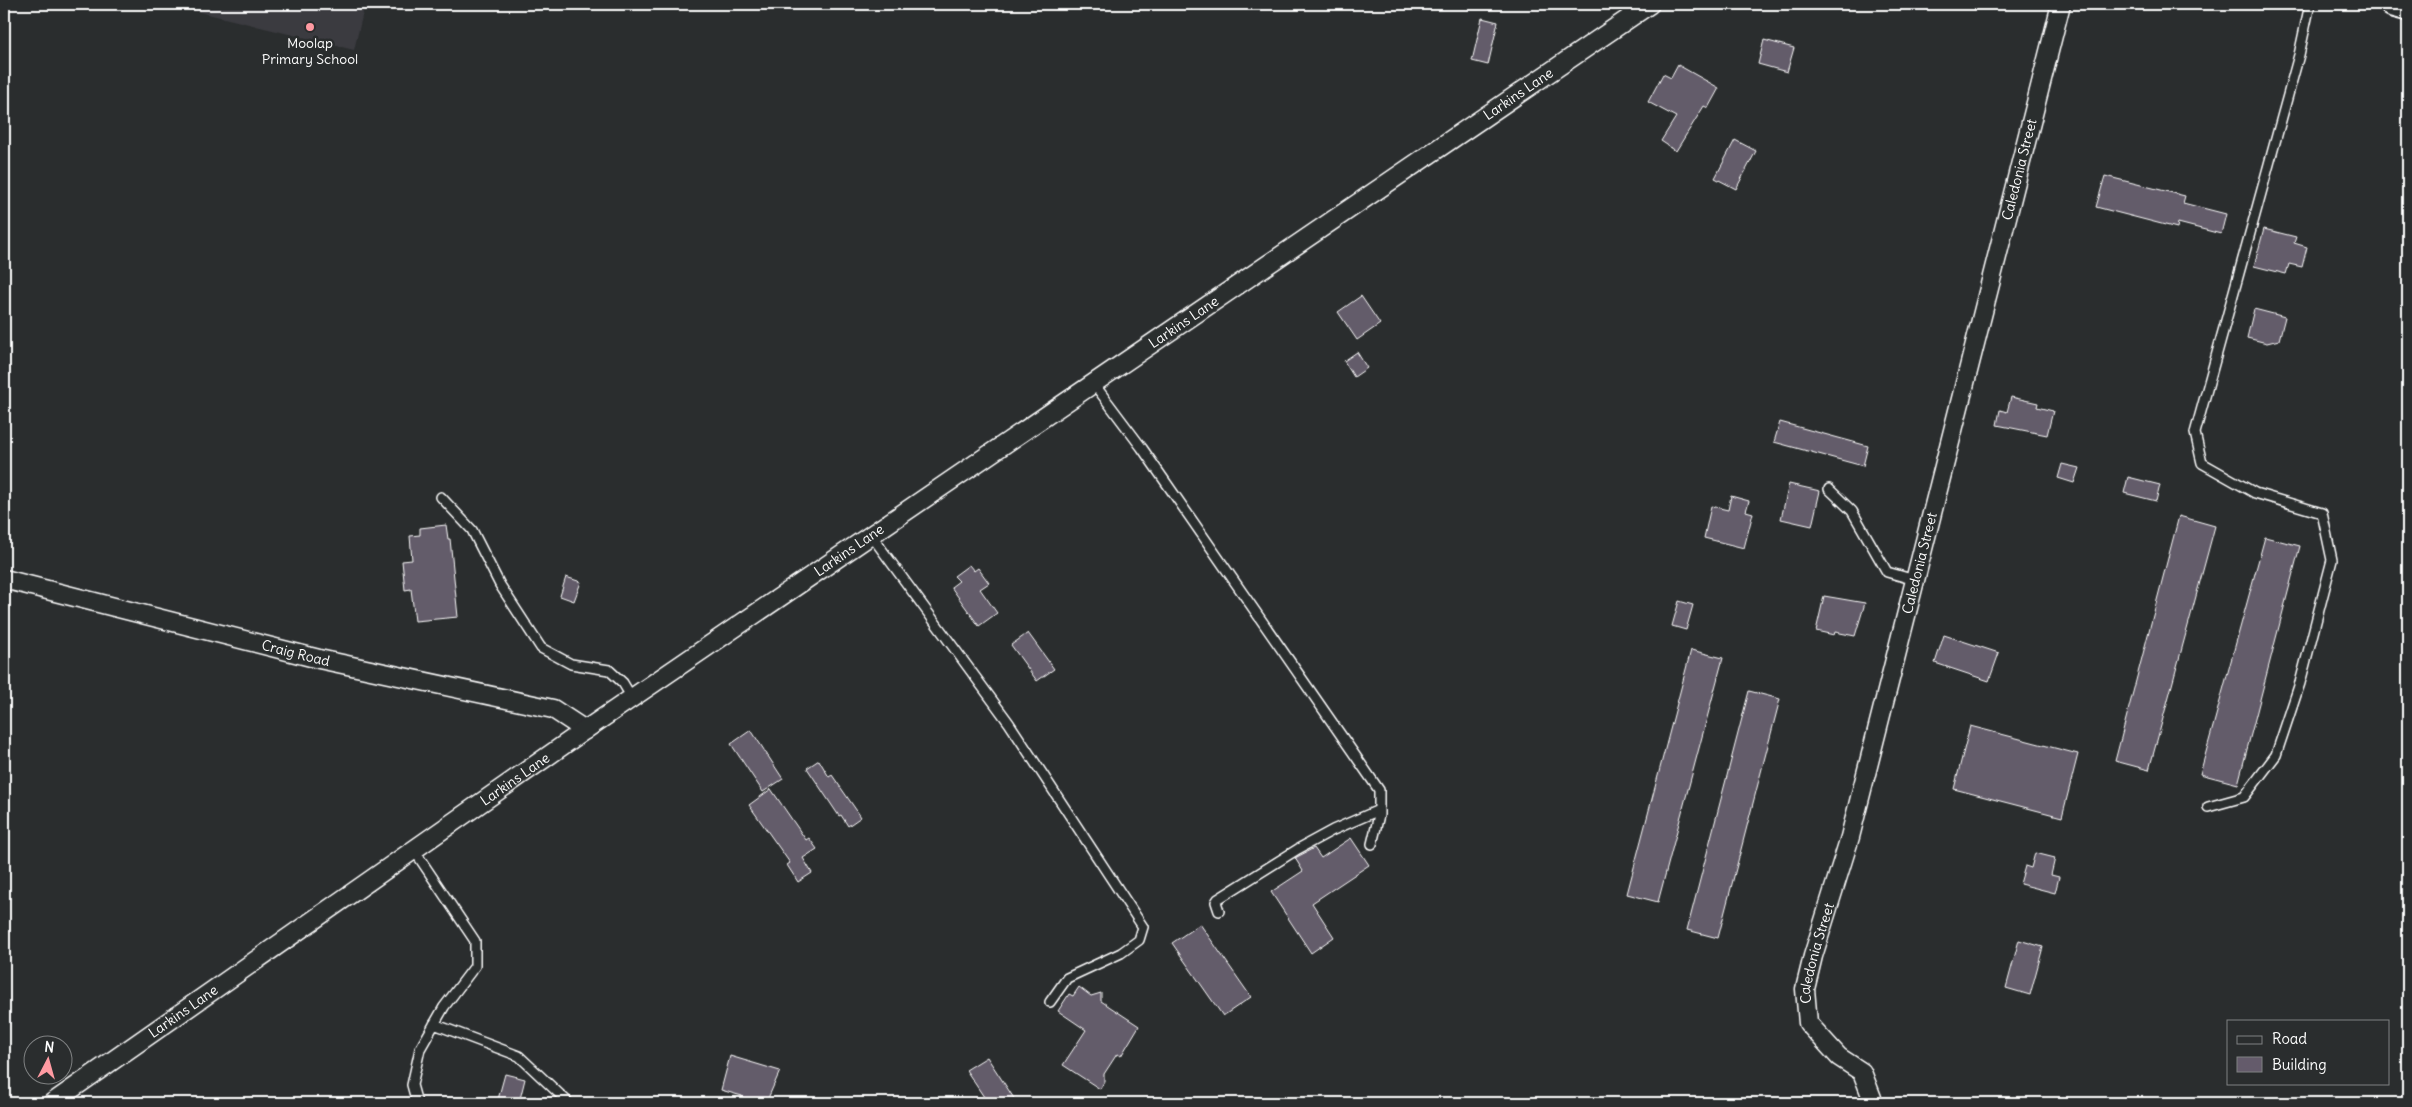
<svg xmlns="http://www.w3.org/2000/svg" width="2412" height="1107" font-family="Delius,sans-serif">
  <rect width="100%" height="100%" fill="#2a2d2e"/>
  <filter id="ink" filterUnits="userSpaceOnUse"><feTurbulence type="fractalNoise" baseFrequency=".02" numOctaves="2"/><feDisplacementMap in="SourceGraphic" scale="10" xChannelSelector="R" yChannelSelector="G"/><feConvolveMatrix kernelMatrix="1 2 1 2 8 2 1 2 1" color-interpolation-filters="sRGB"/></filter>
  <g filter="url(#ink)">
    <path fill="#3b3b40" d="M167 4H365L354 50Z"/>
    <path fill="#645b6b" stroke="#fff" d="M1482 18 1498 22 1488 65 1472 61Z
      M1764 40 1794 48 1787 72 1758 64Z
      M1678 65 1719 88 1708 108 1704 106 1676 151 1661 141 1676 117 1648 102 1663 74 1671 78Z
      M1735 140 1756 151 1736 189 1715 178Z
      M2105 176 2185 196 2183 203 2226 214 2221 234 2178 223 2177 228 2096 207Z
      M2264 229 2296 237 2294 243 2307 247 2302 267 2289 264 2286 274 2254 266Z
      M1361 296 1380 324 1357 340 1338 312Z
      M2254 309 2285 317 2279 340 2267 343 2247 338Z
      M1357 352 1367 368 1354 377 1344 361Z
      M2011 397 2038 403 2037 407 2053 411 2047 435 1997 425 2000 410 2007 412Z
      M1780 422 1868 446 1863 466 1774 442Z
      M2062 464 2079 468 2074 483 2058 478Z
      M2128 477 2160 485 2156 501 2124 493Z
      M1789 484 1820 491 1812 526 1781 519Z
      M1731 496 1749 501 1746 511 1753 513 1744 548 1704 538 1711 506 1728 510Z
      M2179 516 2215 526 2149 770 2115 761Z
      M446 525 448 539H450L458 617 415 621 411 589 405 590 402 561 412 560 410 536 420 535V528Z
      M2265 537 2300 546 2238 784 2200 774Z
      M969 565 974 571 978 568 989 583 980 589 997 613 979 626 951 587 959 581 954 576Z
      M566 577 581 582 574 601 560 596Z
      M1824 596 1865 603 1855 636 1835 632 1834 635 1816 631Z
      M1679 601 1693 605 1686 630 1672 626Z
      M1028 633 1054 669 1037 681 1011 645Z
      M1944 635 1999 653 1989 681 1935 663Z
      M1691 650 1723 658 1658 902 1627 894Z
      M1749 691 1780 699 1718 938 1687 930Z
      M1970 726 2078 754 2062 817 1954 789Z
      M751 730 783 779 763 792 731 744Z
      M819 760 829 777 832 775 861 817 848 826 841 815 839 816 807 768Z
      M771 789 806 840 809 838 817 849 803 858 812 873 798 882 787 865 790 863 749 805Z
      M1351 838 1369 865 1312 903 1334 937 1311 953 1271 892 1303 871 1295 858 1314 848 1321 858Z
      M2035 853 2055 858 2051 875 2059 877 2055 893 2020 884 2025 866 2031 868Z
      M1200 924 1251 997 1223 1016 1172 943Z
      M2019 940 2043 947 2030 995 2006 988Z
      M1079 987 1091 996 1101 993V1001L1139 1026 1121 1056 1117 1054 1104 1074V1082L1100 1089 1063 1065 1086 1030 1058 1011 1069 994 1073 996Z
      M730 1056 780 1071 766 1103 741 1101 742 1096 721 1090Z
      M987 1057 1017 1103H988L966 1070Z
      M505 1074 525 1079 519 1103H497Z"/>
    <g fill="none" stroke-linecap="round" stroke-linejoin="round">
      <g stroke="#fff" stroke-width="12">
        <path id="service" d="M1094 384 1142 448 1379 790V815L1372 844
          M1829 489 1852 511 1887 572 1915 580
          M441 497 472 530 500 585 541 648 571 664 609 670 623 683 632 698
          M871 535 1009 723 1143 927 1139 940 1121 953 1067 978 1050 1002
          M2208 807 2244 797 2276 755 2300 683 2332 560 2322 513 2255 493 2202 463 2195 433 2299 55 2310 4
          M414 850 475 941V966L444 1007 420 1049 412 1085 417 1103
          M1219 911 1216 902 1218 899 1298 849 1333 830 1379 810
          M434 1024 519 1056 569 1103"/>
      </g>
      <g stroke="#fff" stroke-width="21">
        <g id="minor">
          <path id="s1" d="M4 579 319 659 553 709 585 730"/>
          <path id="s2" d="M52 1103 585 730 1650 4"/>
          <path id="s3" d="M1870 1103 1872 1098 1862 1072 1839 1057 1808 1023 1805 989 1813 956 1850 837 2061 4"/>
        </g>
      </g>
      <g stroke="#fff" stroke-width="29">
        <path id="secondary" d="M2393 4 2408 8"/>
      </g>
      <use href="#service" stroke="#2a2d2e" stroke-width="9"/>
      <use href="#minor" stroke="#2a2d2e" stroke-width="18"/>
      <use href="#secondary" stroke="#2a2d2e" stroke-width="25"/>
    </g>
  </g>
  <circle fill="#ff9aa2" stroke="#2a2d2e" stroke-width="2" cx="310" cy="27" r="5"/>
  <g text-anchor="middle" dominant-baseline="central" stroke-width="5" stroke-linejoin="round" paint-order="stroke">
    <g font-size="14" fill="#fff" stroke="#2a2d2e">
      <text x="310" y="43">Moolap<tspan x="310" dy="16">Primary School</tspan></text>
    </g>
    <g font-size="14" fill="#fff" stroke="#2a2d2e">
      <text stroke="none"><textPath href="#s2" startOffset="1780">Larkins Lane</textPath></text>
      <text stroke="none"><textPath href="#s3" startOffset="988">Caledonia Street</textPath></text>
      <text stroke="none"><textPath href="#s2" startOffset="1375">Larkins Lane</textPath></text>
      <text stroke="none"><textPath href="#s2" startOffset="970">Larkins Lane</textPath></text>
      <text stroke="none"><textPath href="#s3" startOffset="582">Caledonia Street</textPath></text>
      <text stroke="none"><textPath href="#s1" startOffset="301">Craig Road</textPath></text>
      <text stroke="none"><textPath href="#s2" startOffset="565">Larkins Lane</textPath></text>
      <text stroke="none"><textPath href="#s3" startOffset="178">Caledonia Street</textPath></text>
      <text stroke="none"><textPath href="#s2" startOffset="160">Larkins Lane</textPath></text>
    </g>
  </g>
  <rect width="2412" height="1107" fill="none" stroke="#2a2d2e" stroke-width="20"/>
  <rect x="10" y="10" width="2392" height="1087" fill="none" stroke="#fff" stroke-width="2" filter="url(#ink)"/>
  <rect x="2227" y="1020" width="162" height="65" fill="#2a2d2e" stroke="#7f8182"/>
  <rect x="2237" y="1036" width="25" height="8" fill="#2a2d2e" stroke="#7f8182"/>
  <text x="2272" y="1044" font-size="15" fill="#ffffff">Road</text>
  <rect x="2237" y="1057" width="25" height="15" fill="#645b6b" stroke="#7f8182"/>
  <text x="2272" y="1070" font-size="15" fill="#ffffff">Building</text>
  <g transform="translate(48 1060) rotate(6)"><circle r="24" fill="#2a2d2e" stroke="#7f8182"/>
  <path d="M0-4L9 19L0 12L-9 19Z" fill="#ff9aa2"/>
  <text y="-8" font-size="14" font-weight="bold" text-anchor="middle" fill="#ffffff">N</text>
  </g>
</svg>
